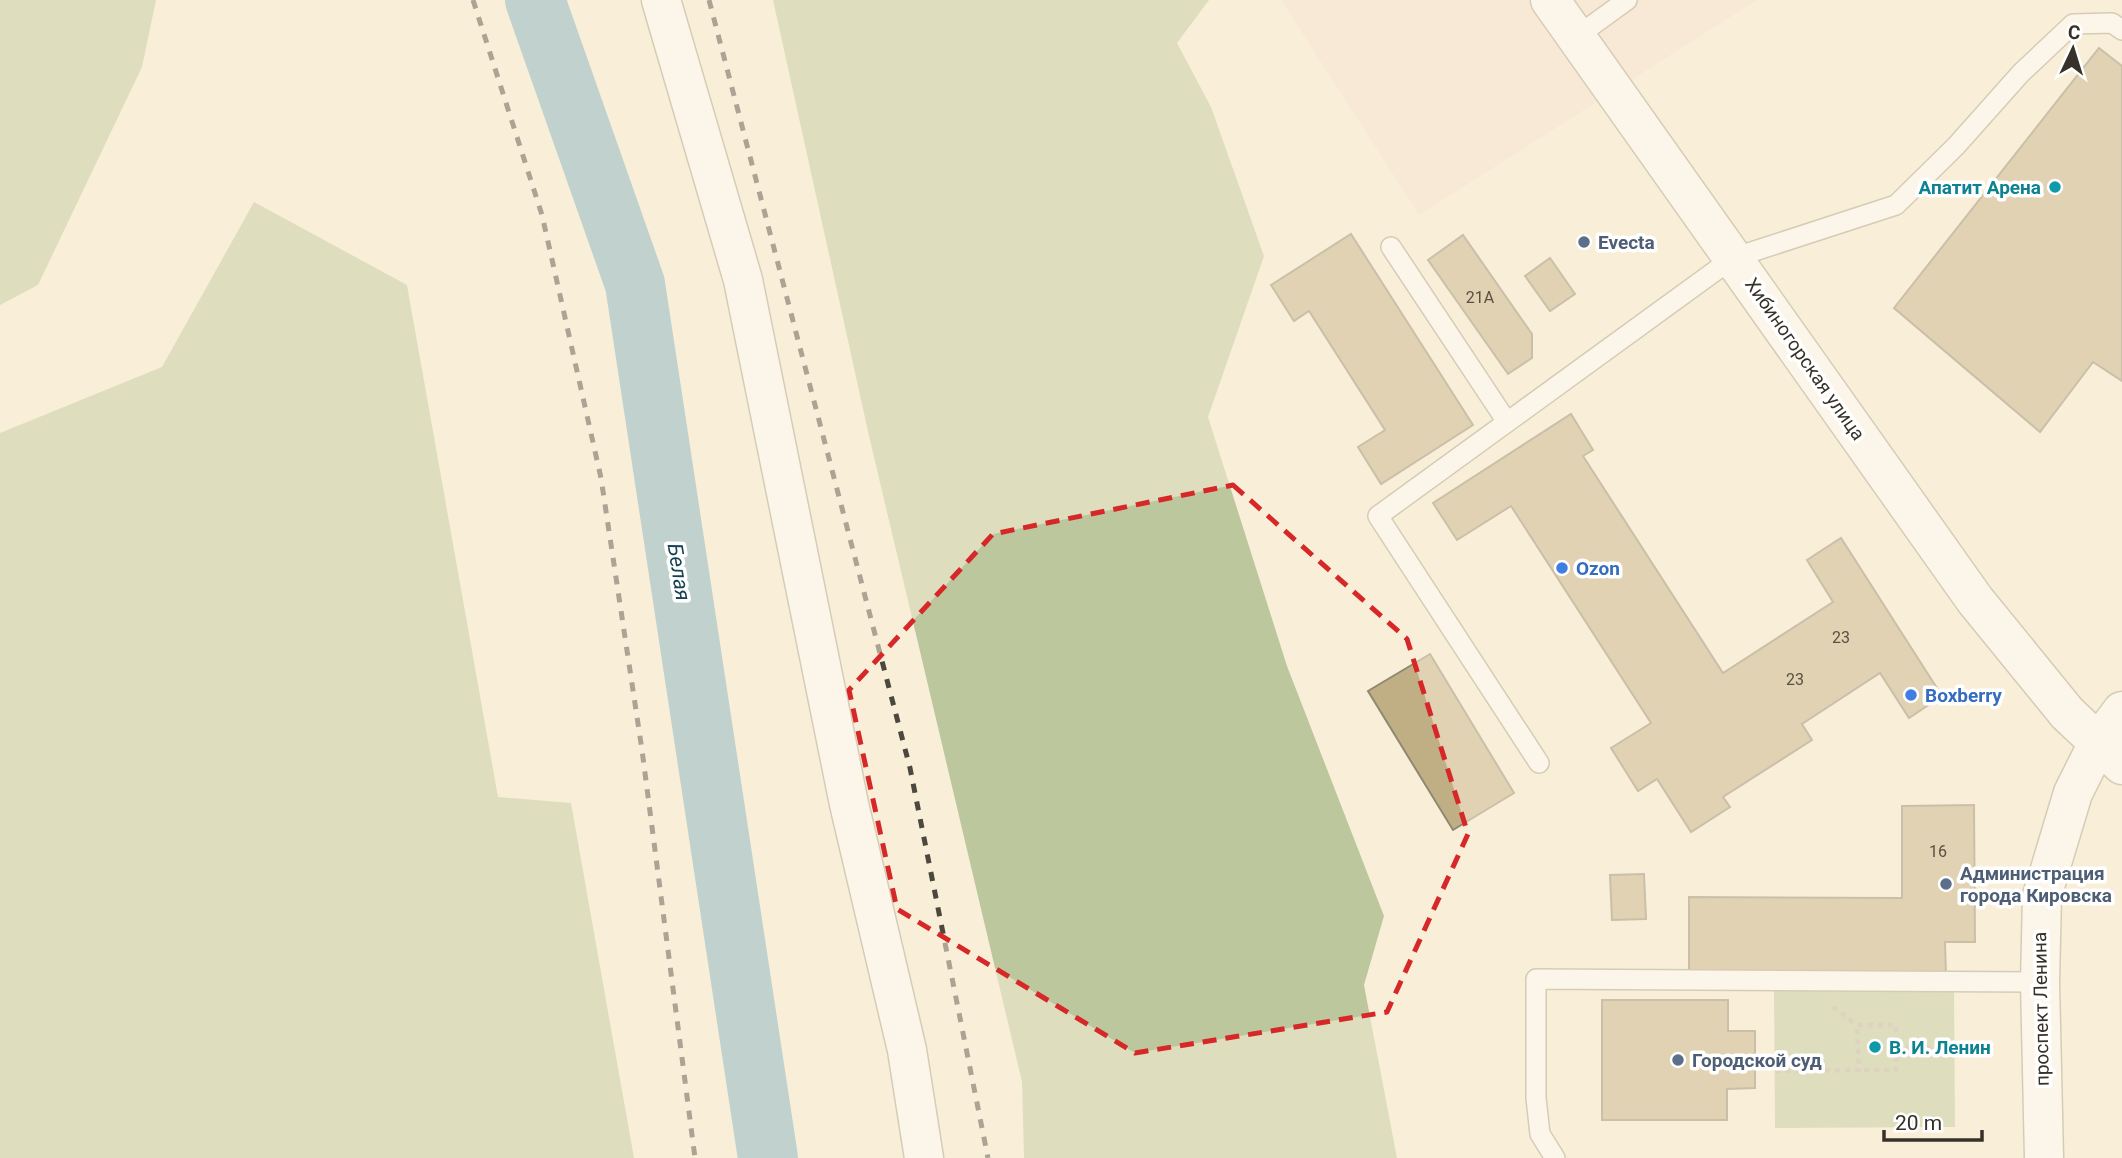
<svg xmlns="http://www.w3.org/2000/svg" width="2122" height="1158" font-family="Roboto,sans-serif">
  <rect width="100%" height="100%" fill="#f9efd8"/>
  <path fill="#f4e3d2" d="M1281 0H1757L1419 215Z"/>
  <path fill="#bdc79e" d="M0 0H156L142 67 38 285 0 305Z
    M773 0H1209L1177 43 1211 107 1264 256 1208 417 1287 666 1384 916 1364 985 1397 1158H1024L1022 1082 869 436Z
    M254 202 407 285 498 797 571 803 634 1158H0V433L162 367Z
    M1954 985 1955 1127 1775 1128 1774 987Z"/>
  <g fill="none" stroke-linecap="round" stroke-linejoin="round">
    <path stroke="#7cb0c2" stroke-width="60" d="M535 0 635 284 768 1158"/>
  </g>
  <path fill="#c0af85" stroke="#908872" stroke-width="2" d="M2099 48 2122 66V381L2093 362 2040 432 1894 308Z
    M1351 234 1473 425 1381 484 1358 447 1385 430 1309 311 1294 321 1271 285Z
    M1463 235 1532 334V358L1508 374 1428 260Z
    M1550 258 1575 294 1550 311 1525 276Z
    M1571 414 1593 450 1583 456 1723 673 1833 602 1807 560 1841 538 1942 696 1909 718 1880 673 1802 724 1812 740 1723 797 1730 807 1691 832 1657 779 1638 791 1611 748 1651 723 1511 506 1457 540 1433 503Z
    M1430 654 1514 793 1453 830 1368 691Z
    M1974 805 1975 942H1945L1946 975 1689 976V897L1902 898V806Z
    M1644 874 1646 919 1612 920 1610 875Z
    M1602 1000H1728V1031H1755V1088L1727 1089V1120H1602Z"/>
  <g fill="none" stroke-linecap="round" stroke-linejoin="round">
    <g stroke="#aba38d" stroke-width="22">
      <path id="lane" d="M1576 37 1627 0
        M1391 247 1507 422
        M1539 763 1378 516 1733 258 1896 205 1956 146 2021 73 2073 24 2112 23 2122 30
        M1555 1158 1540 1134 1536 1098V979L2040 982"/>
    </g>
    <g stroke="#aba38d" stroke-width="41">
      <path id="street" d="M661 0 743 280 849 804 907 1050 924 1158
        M1550 0 1975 600 2067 713 2122 765"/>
    </g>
    <g stroke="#aba38d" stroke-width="41">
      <path id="secondary" d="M2044 1158 2040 982 2042 896 2073 793 2098 743 2122 711"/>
    </g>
    <path stroke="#bab2a0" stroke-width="4.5" stroke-dasharray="5 5" stroke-linecap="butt" d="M1833 1007 1857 1025
      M1896 1048H1976
      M1775 1071 1859 1070 1857 1025H1896V1070H1859"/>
    <use href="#lane" stroke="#fff" stroke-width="19"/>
    <use href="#street" stroke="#fff" stroke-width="38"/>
    <use href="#secondary" stroke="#fff" stroke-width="38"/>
    <path stroke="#4d483e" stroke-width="5" stroke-dasharray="9 9" stroke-linecap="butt" d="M473 0 542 215 601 478 642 750 695 1158
      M709 0 910 768 988 1158"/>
  </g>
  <path d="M0 0H2122V1158H0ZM1233 485 1407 639 1468 834 1387 1012 1135 1053 897 909 849 690 993 534Z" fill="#f9efd8" fill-opacity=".55" fill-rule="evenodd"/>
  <path fill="none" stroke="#d62828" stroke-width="5" stroke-dasharray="14 9" stroke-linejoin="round" d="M1233 485 1407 639 1468 834 1387 1012 1135 1053 897 909 849 690 993 534Z"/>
  <g fill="#0f9aa8" stroke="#fff" stroke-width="2.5">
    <circle cx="2055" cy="187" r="7"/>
    <circle cx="1875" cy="1047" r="7"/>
  </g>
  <g fill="#5c6f8a" stroke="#fff" stroke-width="2.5">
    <circle cx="1584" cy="242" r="7"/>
    <circle cx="1946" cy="884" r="7"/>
    <circle cx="1678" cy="1060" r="7"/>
  </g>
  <g fill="#3f7fe0" stroke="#fff" stroke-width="2.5">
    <circle cx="1562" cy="568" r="7"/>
    <circle cx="1911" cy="695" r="7"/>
  </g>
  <g text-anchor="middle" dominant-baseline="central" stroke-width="7" stroke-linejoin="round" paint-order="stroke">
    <g font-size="16" fill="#585140">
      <text x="1480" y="297">21А</text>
      <text x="1841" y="637">23</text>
      <text x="1795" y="679">23</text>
      <text x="1938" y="851">16</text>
    </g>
    <g font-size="19" font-weight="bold" fill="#0d838f" stroke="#fff" text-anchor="end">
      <text x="2041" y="187">Апатит Арена</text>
      <text x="1889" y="1047" text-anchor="start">В. И. Ленин</text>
    </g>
    <g font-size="19" font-weight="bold" fill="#4e5e75" stroke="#fff" text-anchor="start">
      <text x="1598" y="242">Evecta</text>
      <text x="1960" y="873">Администрация<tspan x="1960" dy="22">города Кировска</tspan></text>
      <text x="1692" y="1060">Городской суд</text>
    </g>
    <g font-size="19" fill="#363229" stroke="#fff">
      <text transform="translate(1805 359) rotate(55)">Хибиногорская улица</text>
      <text transform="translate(2041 1009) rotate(-91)">проспект Ленина</text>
    </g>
    <g font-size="19" font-weight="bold" fill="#366cbe" stroke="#fff" text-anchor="start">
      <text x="1576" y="568">Ozon</text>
      <text x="1925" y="695">Boxberry</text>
    </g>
    <g font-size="21" font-style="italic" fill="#154351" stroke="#fff">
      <text transform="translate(679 572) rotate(81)">Белая</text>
    </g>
  </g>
  <g transform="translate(2073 49) rotate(4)" stroke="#ffffff" stroke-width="5" paint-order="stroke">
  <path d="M0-5L12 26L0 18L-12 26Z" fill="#363229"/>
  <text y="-10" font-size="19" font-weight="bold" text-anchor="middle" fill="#363229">С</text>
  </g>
  <path d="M1884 1130v10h98v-10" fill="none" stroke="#363229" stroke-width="3.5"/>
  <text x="1895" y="1130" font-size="21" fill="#363229" stroke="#ffffff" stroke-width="5" paint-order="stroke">20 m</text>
</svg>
